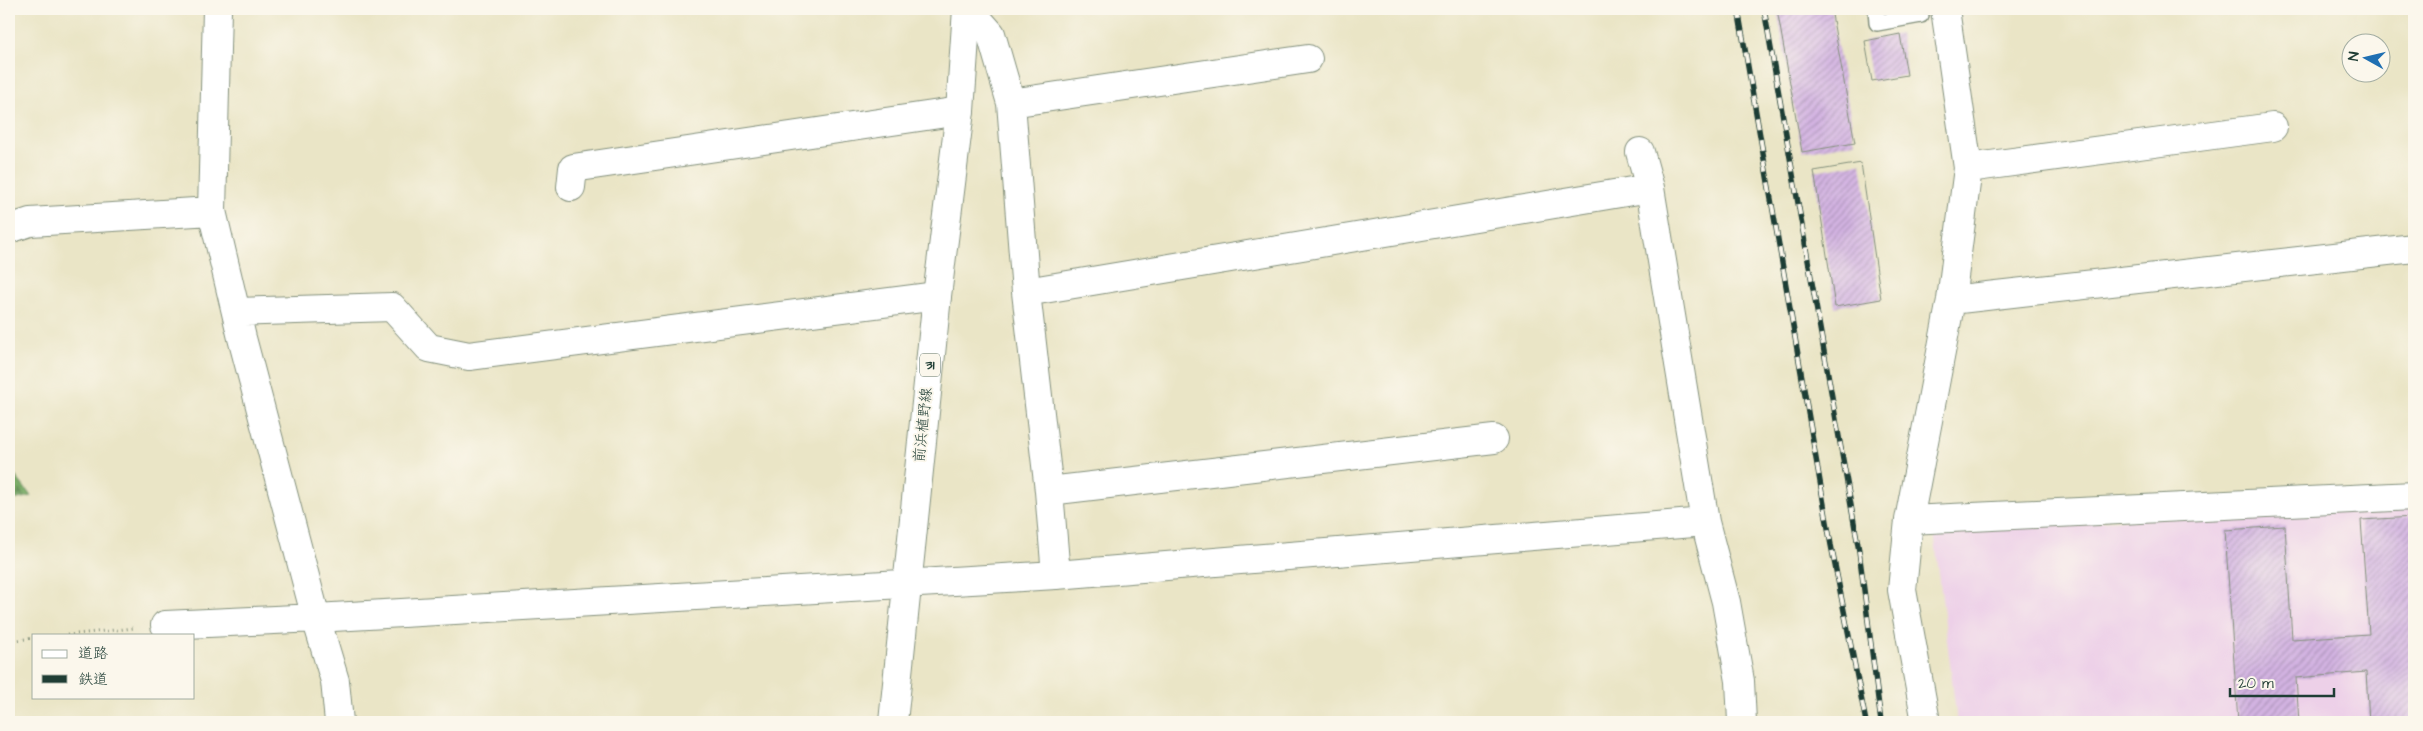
<svg xmlns="http://www.w3.org/2000/svg" width="2423" height="731" font-family="'Architects Daughter','Klee One',sans-serif">
  <defs>
    <pattern id="forest-firs" width="22" height="20" patternUnits="userSpaceOnUse" patternTransform="scale(1.25)"><rect width="22" height="20" fill="#7bad68"/><path d="M5 1l3.5 6h-7zM16 11l3.5 6h-7z" fill="#648e56"/></pattern>
    <pattern id="building-hatch" width="6" height="6" patternUnits="userSpaceOnUse" patternTransform="scale(1.25)"><rect width="6" height="6" fill="#d3b3e2"/><path d="M-1 1l2-2M0 6l6-6M5 7l2-2" fill="none" stroke="#ab93b8"/></pattern>
  </defs>
  <rect width="100%" height="100%" fill="#fbf7ec"/>
  <filter id="ink" filterUnits="userSpaceOnUse"><feTurbulence type="fractalNoise" baseFrequency=".02" numOctaves="2"/><feDisplacementMap in="SourceGraphic" scale="10" xChannelSelector="R" yChannelSelector="G"/><feConvolveMatrix kernelMatrix="1 2 1 2 8 2 1 2 1" color-interpolation-filters="sRGB"/></filter>
  <filter id="wash" filterUnits="userSpaceOnUse"><feTurbulence type="fractalNoise" baseFrequency=".0096" numOctaves="4" result="noise"/><feDisplacementMap in="SourceGraphic" scale="20" xChannelSelector="R" yChannelSelector="G"/><feGaussianBlur stdDeviation="1.12" result="paint"/><feColorMatrix in="noise" values="0 0 0 0 0 0 0 0 0 0 0 0 0 0 0 0 0 1.4 0 .05"/><feComposite in="paint" operator="in"/></filter>
  <g filter="url(#wash)">
    <rect width="100%" height="100%" fill="#eae5c6"/>
    <path fill="#edd0e8" d="M2414 500V722H1957L1934 532Z"/>
    <path fill="url(#forest-firs)" stroke="#4d754e" d="M9 468 31 496 9 501Z"/>
    <g id="blocks">
      <path fill="url(#building-hatch)" d="M1777 9H1831L1855 143 1802 152Z
        M1900 34 1907 75 1872 81 1865 41Z
        M1861 163 1881 299 1835 307 1814 171Z
        M2414 517V722H2369L2366 672 2296 678 2299 722H2238L2225 530 2285 526 2292 639 2369 634 2361 520Z"/>
    </g>
  </g>
  <g filter="url(#ink)">
    <use href="#blocks" fill-opacity="0" stroke="#84917d" stroke-width="1"/>
    <g fill="none" stroke-linecap="round" stroke-linejoin="round">
      <g stroke="#84917d" stroke-width="18">
        <path id="service" d="M1876 9 1877 23 1921 15 1920 9"/>
      </g>
      <g stroke="#84917d" stroke-width="30">
        <path id="minor" d="M217 9 212 211 242 338 316 618 335 681 339 722
          M969 9 991 34 1011 103 1026 292 1049 491 1056 575
          M1011 103 1308 59
          M1640 152 1650 188 1705 522 1726 602 1740 681 1742 722
          M1968 168 2273 127
          M571 187 573 168 960 111
          M9 229 30 222 212 211
          M1026 292 1650 188
          M1951 300 2414 248
          M236 312 392 307 429 348 469 356 937 296
          M1049 491 1494 439
          M1909 520 2414 496
          M165 625 316 618 1056 575 1705 522
          M1926 722 1902 590 1909 520 1951 300 1968 168 1945 9"/>
      </g>
      <g stroke="#84917d" stroke-width="30">
        <path id="primary" d="M893 722 937 296 960 111 967 9"/>
      </g>
      <path stroke="#84917d" stroke-width="3" stroke-dasharray="1 4" stroke-linecap="butt" d="M67 635 134 628
        M9 641 34 638"/>
      <use href="#service" stroke="#fff" stroke-width="15"/>
      <use href="#minor" stroke="#fff" stroke-width="28"/>
      <use href="#primary" stroke="#fff" stroke-width="28"/>
      <g stroke="#1f3d34" stroke-width="5.5">
        <path id="rail" d="M1738 9 1831 545 1866 722
          M1764 9 1859 551 1881 722"/>
      </g>
      <use href="#rail" stroke="#fbf7ec" stroke-width="4" stroke-dasharray="11" stroke-linecap="butt"/>
    </g>
  </g>
  <g text-anchor="middle" dominant-baseline="central" stroke-width="4" stroke-linejoin="round" paint-order="stroke">
    <rect fill="#fbf7ec" stroke="#61756b" stroke-width="1" x="920" y="353.5" width="20" height="23" rx="4"/>
    <g font-size="14" font-weight="bold" fill="#1f3d34">
      <text x="930" y="365">31</text>
    </g>
    <g font-size="15" fill="#1f3d34" stroke="#fbf7ec">
      <text transform="translate(923 425) rotate(-84)">前浜植野線</text>
    </g>
  </g>
  <rect width="2423" height="731" fill="none" stroke="#fbf7ec" stroke-width="30"/>
  <rect x="32" y="634" width="162" height="65" fill="#fbf7ec" stroke="#a3ada2"/>
  <rect x="42" y="650" width="25" height="8" fill="#ffffff" stroke="#a3ada2"/>
  <text x="78" y="658" font-size="15" fill="#1f3d34">道路</text>
  <rect x="42" y="675" width="25" height="8" fill="#1f3d34" stroke="#a3ada2"/>
  <text x="78" y="684" font-size="15" fill="#1f3d34">鉄道</text>
  <g transform="translate(2366 58) rotate(278)"><circle r="24" fill="#fbf7ec" stroke="#a3ada2"/>
  <path d="M0-4L9 19L0 12L-9 19Z" fill="#1f6fb2"/>
  <text y="-8" font-size="14" font-weight="bold" text-anchor="middle" fill="#1f3d34">N</text>
  </g>
  <path d="M2230 688v8h104v-8" fill="none" stroke="#1f3d34" stroke-width="2.5"/>
  <text x="2238" y="688" font-size="15" fill="#1f3d34" stroke="#fbf7ec" stroke-width="4" paint-order="stroke">20 m</text>
</svg>
